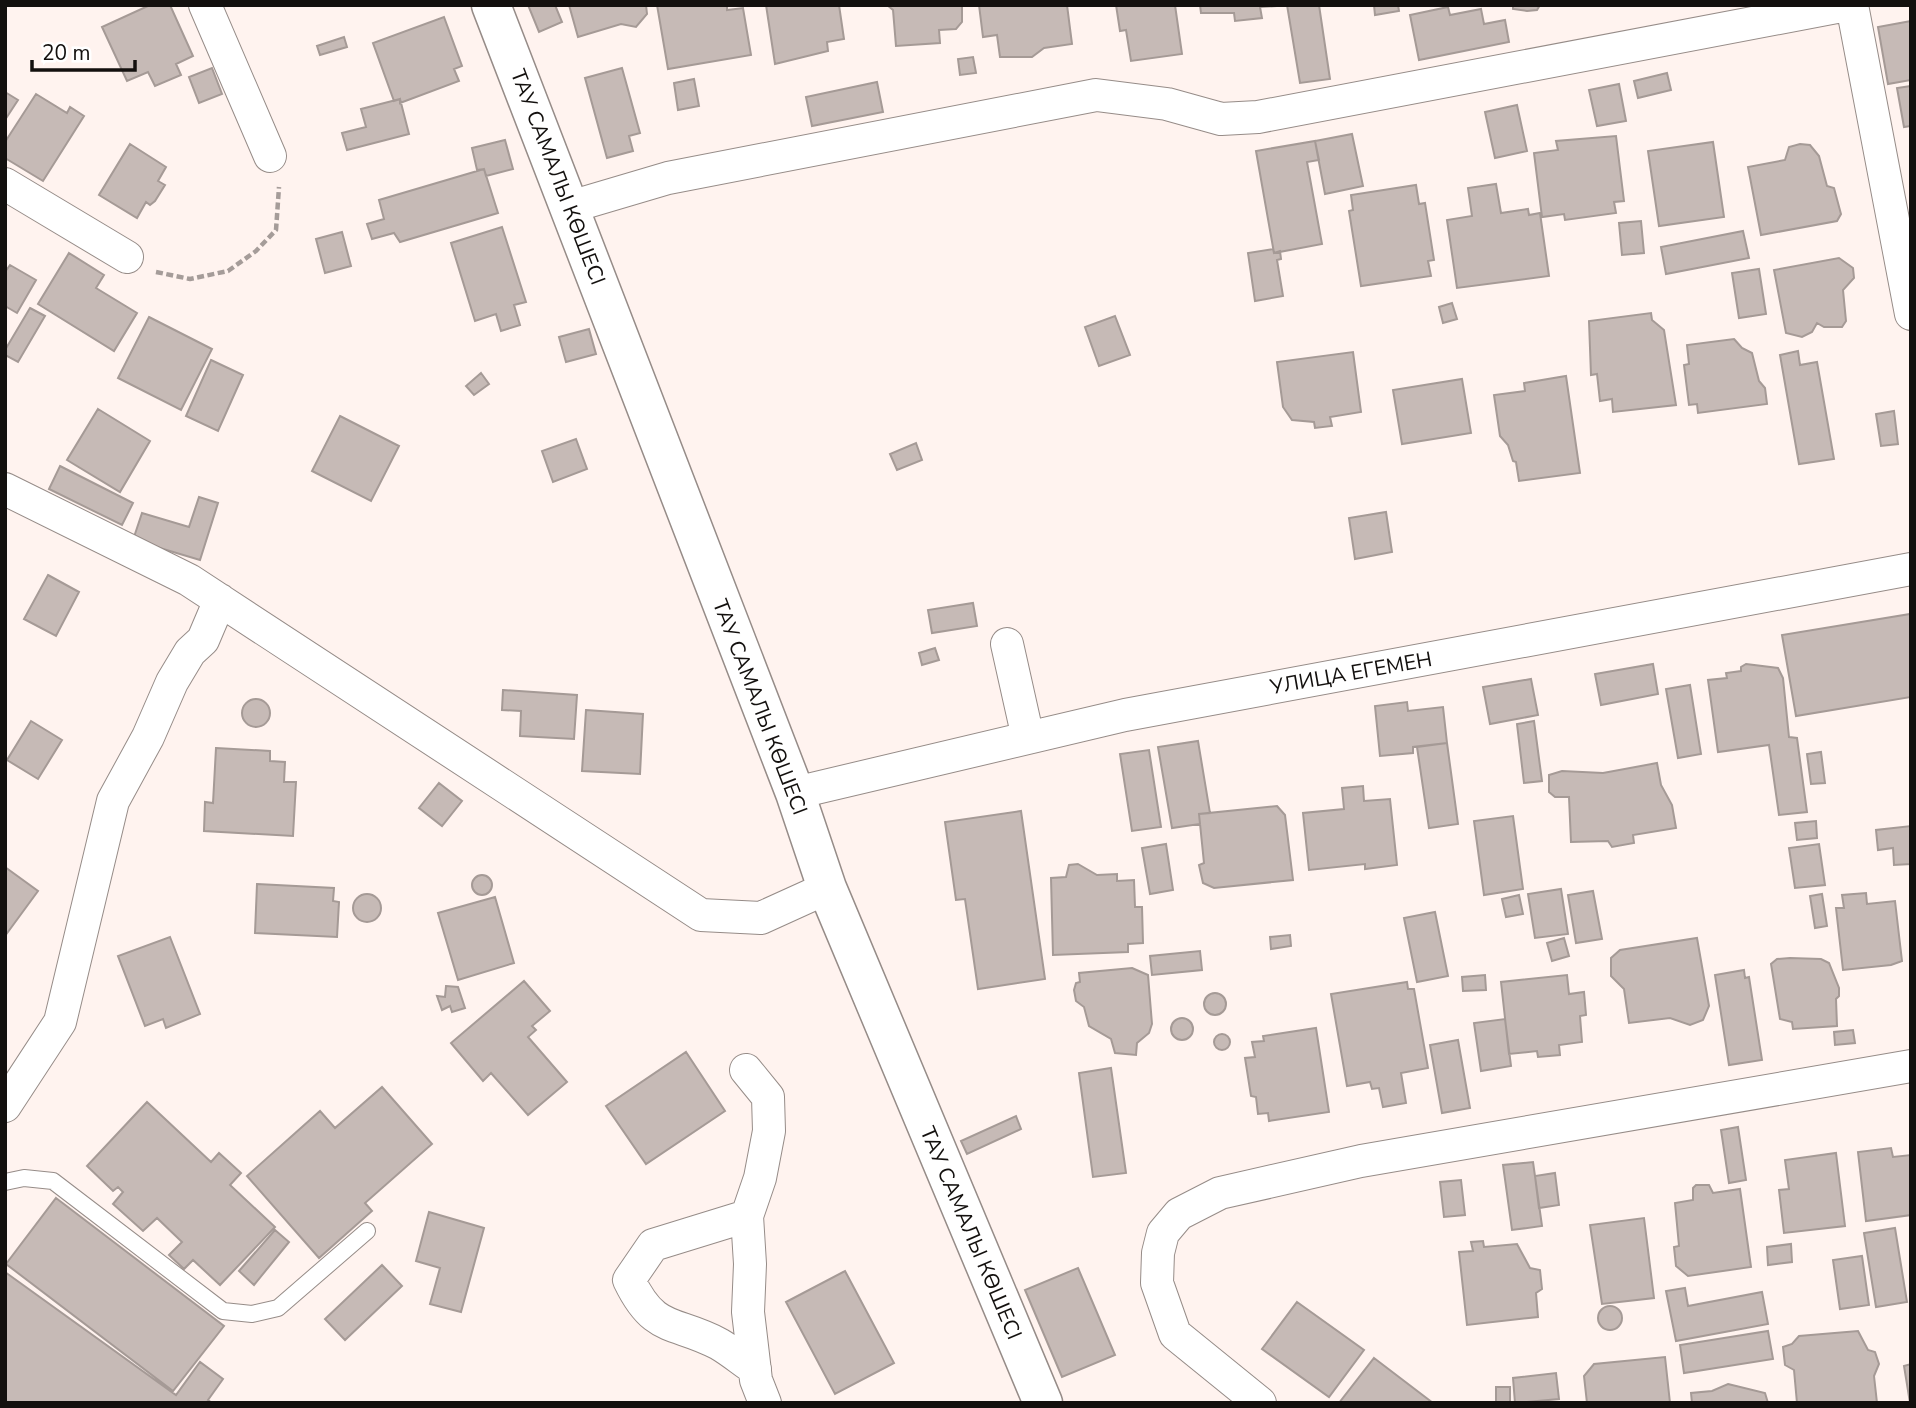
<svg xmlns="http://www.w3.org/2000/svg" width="1916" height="1408" font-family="'Nunito Sans',sans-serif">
  <rect width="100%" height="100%" fill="#fff3ef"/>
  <path fill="#c6bab6" stroke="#a59a96" stroke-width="2" d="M150 5H170L193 56 176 64 181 75 155 86 148 72 127 81 102 27Z
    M528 5H555L562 22 539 32Z
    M569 5H646L647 14 636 27 621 24 578 37Z
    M657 5H727V10L743 8 751 55 668 69Z
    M766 5H839L844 39 827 42 828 51 775 64Z
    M962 5V22L956 29 939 30 940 43 896 46 893 10 887 5Z
    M979 5H1067L1072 44 1044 48 1032 57H1000L997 35 983 37Z
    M1116 5H1175L1182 54 1131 61 1126 30 1120 31Z
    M1200 5H1276V6L1260 7 1262 18 1235 21 1234 13H1201Z
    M1287 5H1319L1330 79 1300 83Z
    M1374 5H1398L1399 11 1375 15Z
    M1513 5H1540L1537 10 1527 11 1513 9Z
    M1448 7 1450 15 1481 9 1484 24 1505 20 1509 42 1419 60 1410 15Z
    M444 17 462 66 454 69 459 81 400 103V99L394 101 373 43Z
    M1911 21V80L1888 84 1878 27Z
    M344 37 347 47 320 55 317 46Z
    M973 57 976 73 960 75 958 59Z
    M212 68 222 94 199 103 189 77Z
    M622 68 640 133 629 136 633 151 607 158 585 78Z
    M1667 73 1671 90 1638 98 1634 81Z
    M694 79 699 106 678 110 674 83Z
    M877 82 883 112 812 126 806 97Z
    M1619 84 1626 121 1597 126 1589 90Z
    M1911 86V126L1904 127 1897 88Z
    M5 92 18 100 5 120Z
    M36 94 67 113 70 107 84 116 43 181 5 158V142Z
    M400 99 409 134 347 150 342 133 366 127 361 109Z
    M1517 105 1527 151 1495 158 1485 112Z
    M1352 134 1363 186 1325 194 1315 141Z
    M1616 136 1624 201 1614 202 1616 213 1565 220 1564 214 1542 217 1534 153 1558 150 1556 141Z
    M505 140 513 169 486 176 484 169 477 170 472 148Z
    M1315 141 1319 160 1307 162 1322 244 1274 253 1256 151Z
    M1713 142 1724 217 1659 226 1648 151Z
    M130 144 166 167 158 181 165 185 155 201 150 205 146 202 137 218 99 195Z
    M1800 144 1810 145 1819 156 1827 186 1834 188 1841 214 1837 221 1761 235 1748 167 1785 160 1789 147Z
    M484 169 498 213 400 242 394 233 372 239 367 224 384 219 379 200Z
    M1496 184 1501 213 1528 209 1529 215 1540 213 1549 276 1457 288 1447 220 1472 216 1468 188Z
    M1416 185 1419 204 1425 203 1434 260 1428 261 1431 276 1361 286 1349 211 1353 210 1351 195Z
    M1641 221 1644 253 1622 255 1619 223Z
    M502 227 526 302 514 305 520 325 501 331 496 314 475 321 451 243Z
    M1743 231 1749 258 1666 274 1661 247Z
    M342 232 351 266 325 273 316 239Z
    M1273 249 1274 253 1280 251 1281 259 1277 260 1283 296 1255 301 1248 253Z
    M69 253 104 275 96 288 137 313 114 351 38 304Z
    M1839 258 1853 268 1854 278 1843 290 1846 321 1842 327H1824L1817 323 1812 332 1802 337 1786 333 1774 270Z
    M10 265 36 280 17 313 5 306V272Z
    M1759 269 1766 314 1739 318 1732 273Z
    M1452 303 1457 319 1443 323 1439 307Z
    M30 308 45 316 18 362 5 355V350Z
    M1651 313 1652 320 1664 330 1676 405 1613 412 1612 399 1600 401 1597 374 1591 375 1589 321Z
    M1115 316 1130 355 1099 366 1085 327Z
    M149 317 212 349 181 410 118 378Z
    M589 329 596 354 566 362 559 337Z
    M1734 339 1742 348 1752 353 1759 381 1765 388 1767 404 1698 413 1697 404 1689 405 1684 365 1689 364 1687 345Z
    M1798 351 1800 365 1817 362 1834 459 1799 464 1780 355Z
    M1353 352 1361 412 1330 417 1332 426 1315 428 1314 422 1292 420 1283 407 1277 362Z
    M211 360 243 375 218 431 186 416Z
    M481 373 489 384 474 395 466 386Z
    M1566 376 1580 473 1519 481 1516 462 1513 461 1508 445 1500 436 1494 395 1525 391 1524 383Z
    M1462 379 1471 433 1402 444 1393 390Z
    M98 409 150 441 120 492 67 460Z
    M1894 411 1898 444 1881 446 1876 414Z
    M340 416 399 446 371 501 312 471Z
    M576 439 587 469 553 482 542 451Z
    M916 443 922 460 897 470 890 454Z
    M60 466 133 503 122 525 49 489Z
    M199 497 218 503 200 560 133 540 142 513 189 527Z
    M1386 512 1392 552 1355 559 1349 518Z
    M48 575 79 592 56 636 24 619Z
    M973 603 977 626 932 633 928 610Z
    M1910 614 1911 697 1796 716 1782 635Z
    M935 648 939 660 922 665 919 653Z
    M1653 664 1658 694 1601 705 1595 674Z
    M1746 664 1778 668 1783 678 1789 737 1797 738 1807 812 1779 815 1769 745 1718 752 1708 680 1727 678 1726 673 1741 671V667Z
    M1531 679 1538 715 1490 724 1483 687Z
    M1690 685 1701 754 1678 758 1666 689Z
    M503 690 577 695 574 739 520 736 521 711 502 710Z
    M242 713a14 14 0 1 1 28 0a14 14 0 1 1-28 0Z
    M1407 702 1408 711 1443 707 1447 743 1413 747V753L1380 756 1375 706Z
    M586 710 643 714 640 774 582 771Z
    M31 721 62 740 38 779 7 760Z
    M1534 721 1542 781 1524 783 1517 724Z
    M1198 741 1210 813 1199 814 1200 824 1172 828 1158 747Z
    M1447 743 1458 824 1429 828 1417 747Z
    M216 748 270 751V761L285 762 284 782H296L293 836 204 831 205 802 213 803Z
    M1149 750 1161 827 1132 831 1120 754Z
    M1821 752 1825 783 1811 784 1807 754Z
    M1657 763 1661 785 1672 805 1676 828 1633 835 1634 843 1612 847 1608 841 1571 842 1569 797H1555L1549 792V775L1562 771 1603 773Z
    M439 783 462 801 442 826 419 808Z
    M1363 786 1364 801 1390 799 1397 865 1365 869V864L1309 870 1303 813 1344 809 1342 788Z
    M1277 806 1285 815 1293 880 1214 888 1203 883 1199 865 1204 863 1199 814Z
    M1021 811 1045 979 978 989 965 899 956 900 945 822Z
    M1513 816 1523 889 1484 895 1474 821Z
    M1816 821 1817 838 1797 840 1795 823Z
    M1911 826V864L1894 865 1893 848 1878 850 1876 830Z
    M1166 844 1173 890 1150 894 1142 848Z
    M1819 844 1825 885 1795 888 1789 848Z
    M1078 864 1097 875 1117 874V881L1134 880 1135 907H1142L1143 943 1128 944V952L1053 955 1051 878 1066 877 1069 865Z
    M5 867 38 891 5 936Z
    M472 885a10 10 0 1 1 20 0a10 10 0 1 1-20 0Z
    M257 884 334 888 333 901 339 902 337 937 255 933Z
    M1561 889 1568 934 1535 938 1528 894Z
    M1593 891 1602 939 1576 943 1568 895Z
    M1866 893 1867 904 1895 901 1902 961 1891 965 1843 970 1836 908H1844L1842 895Z
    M353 908a14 14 0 1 1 28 0a14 14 0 1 1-28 0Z
    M1822 894 1827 926 1815 928 1810 896Z
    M1519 895 1523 914 1506 917 1502 899Z
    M495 897 514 963 458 980 438 913Z
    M1435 912 1448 976 1417 982 1404 918Z
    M1290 935 1291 946 1271 949 1270 937Z
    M170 937 200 1014 166 1028 163 1019 145 1026 118 956Z
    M1564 938 1569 956 1552 961 1547 943Z
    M1697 938 1709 1006 1703 1020 1690 1025 1670 1018 1629 1023 1624 989 1611 976V958L1620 950Z
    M1200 951 1202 970 1152 975 1150 956Z
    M1790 958 1821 959 1829 963 1839 988V996L1836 999 1837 1026 1793 1029 1792 1022 1780 1019 1771 964 1777 959Z
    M1132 968 1148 975 1152 1024 1149 1033 1137 1043 1136 1055 1115 1053 1111 1039 1089 1026 1084 1007 1076 1001 1074 990 1076 983 1080 982 1079 973Z
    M1744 970 1745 978 1749 977 1762 1060 1729 1065 1715 975Z
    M1485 975 1486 990 1463 991 1462 977Z
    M1567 975 1569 994 1584 992 1586 1015 1580 1016 1582 1042 1559 1045 1560 1055 1538 1057 1537 1051 1509 1054 1501 982Z
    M524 981 550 1011 532 1026 536 1030 528 1037 567 1082 528 1115 491 1073 483 1081 451 1043Z
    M1407 982 1408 989H1414L1428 1068 1401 1073 1406 1103 1383 1107 1379 1088 1372 1089 1370 1082 1347 1086 1331 994Z
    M446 986 458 987 465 1008 452 1012 450 1006 442 1010 437 996 445 997Z
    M1204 1004a11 11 0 1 1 22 0a11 11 0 1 1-22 0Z
    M1171 1029a11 11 0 1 1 22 0a11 11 0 1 1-22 0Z
    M1505 1019 1511 1066 1481 1071 1474 1023Z
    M1316 1028 1329 1112 1269 1121 1268 1113 1258 1114 1256 1097 1251 1096 1245 1058 1255 1057 1252 1042 1264 1041 1263 1036Z
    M1853 1030 1855 1043 1835 1045 1834 1032Z
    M1214 1042a8 8 0 1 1 16 0a8 8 0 1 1-16 0Z
    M1458 1040 1470 1108 1442 1113 1430 1045Z
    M686 1052 725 1111 646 1164 606 1106Z
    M1111 1068 1126 1173 1093 1177 1079 1073Z
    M382 1087 432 1144 365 1203 372 1211 319 1258 247 1176 320 1111 335 1128Z
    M147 1102 211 1162 219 1153 241 1173 230 1185 275 1227 220 1285 193 1260 184 1269 169 1255 182 1242 157 1218 143 1231 113 1204 123 1192 118 1187 113 1191 87 1166Z
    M1016 1116 1021 1129 967 1154 961 1141Z
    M1738 1127 1746 1180 1729 1183 1721 1130Z
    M1891 1148 1893 1157 1911 1155V1215L1866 1221 1858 1152Z
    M1836 1153 1845 1226 1784 1233 1779 1190 1789 1189 1785 1160Z
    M1533 1162 1542 1226 1512 1230 1503 1165Z
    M1555 1173 1559 1205 1539 1208 1535 1176Z
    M1461 1180 1465 1215 1444 1217 1440 1182Z
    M1696 1185H1709L1713 1193 1740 1189 1751 1267 1688 1276 1676 1266 1674 1247 1679 1246 1675 1203 1693 1200V1188Z
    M56 1198 224 1326 173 1391 6 1264Z
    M429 1212 484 1228 461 1312 430 1304 440 1268 416 1261Z
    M1644 1218 1654 1298 1602 1304 1590 1225Z
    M1895 1228 1907 1302 1876 1307 1864 1233Z
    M275 1230 289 1242 254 1285 239 1271Z
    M1483 1241 1484 1247 1517 1244 1530 1268 1540 1270 1542 1289 1536 1293 1538 1317 1467 1325 1459 1252 1473 1251 1471 1242Z
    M1791 1244 1792 1262 1768 1265 1767 1247Z
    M1862 1256 1869 1305 1840 1309 1833 1260Z
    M382 1265 402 1286 345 1340 325 1319Z
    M1078 1268 1115 1355 1062 1377 1025 1290Z
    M845 1271 894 1363 835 1394 786 1302Z
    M5 1272 176 1395 200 1362 223 1379 208 1400 212 1403H5Z
    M1685 1288 1688 1306 1762 1292 1768 1324 1676 1341 1666 1291Z
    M1297 1302 1364 1350 1329 1397 1262 1349Z
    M1598 1318a12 12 0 1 1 24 0a12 12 0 1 1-24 0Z
    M1768 1331 1773 1359 1684 1373 1680 1345Z
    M1858 1331 1868 1350 1875 1352 1879 1364 1874 1376 1877 1403H1797L1794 1370 1785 1365 1783 1347 1792 1344 1799 1336Z
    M1665 1357 1670 1403H1587L1584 1376 1594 1364Z
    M1374 1358 1433 1403H1339Z
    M1911 1364V1403H1910L1904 1366Z
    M1556 1373 1559 1399 1515 1403 1513 1378Z
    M1728 1384 1765 1393 1768 1403H1692L1691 1393 1712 1391Z
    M1496 1387H1510V1403H1496Z"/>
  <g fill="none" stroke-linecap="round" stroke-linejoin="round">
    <g stroke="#968c88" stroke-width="18">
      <path id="service" d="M5 1182 24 1178 53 1181 223 1311 252 1314 278 1308 367 1231"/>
    </g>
    <g stroke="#968c88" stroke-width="34">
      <path id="minor" d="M205 5 270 156
        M1852 5 1911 314
        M5 184 127 257
        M570 207 668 178 1096 95 1167 104 1221 119 1258 117 1847 5
        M5 489 189 580 701 915 761 918 827 888
        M1007 644 1028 738
        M795 793 1125 715 1911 569
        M746 1070 768 1097 769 1131 760 1178 747 1216 750 1264 748 1312 756 1380 765 1403
        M5 1106 60 1022 113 801 148 737 172 682 190 652 203 640 220 600
        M747 1216 653 1245 629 1280C655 1334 674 1320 719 1344 731 1351 743 1361 755 1369
        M1260 1403 1175 1334 1157 1283 1158 1253 1163 1233 1179 1214 1220 1193 1361 1161 1911 1066"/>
    </g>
    <g stroke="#968c88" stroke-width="41">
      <path id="tertiary" d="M491 5 795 793 827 888 1043 1403"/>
    </g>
    <path stroke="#a59c99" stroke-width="4.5" stroke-dasharray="7 3.5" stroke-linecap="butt" d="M156 272 190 279 228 271 256 251 276 230 279 187"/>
    <use href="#service" stroke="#fff" stroke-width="16"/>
    <use href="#minor" stroke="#fff" stroke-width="32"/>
    <use href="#tertiary" stroke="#fff" stroke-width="38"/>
  </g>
  <g text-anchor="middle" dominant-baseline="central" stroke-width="5" stroke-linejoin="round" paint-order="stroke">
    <g font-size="21" fill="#13100e" stroke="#fff">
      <text transform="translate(558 177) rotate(69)">ТАУ САМАЛЫ КӨШЕСІ</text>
      <text transform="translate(1351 673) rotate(-10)">УЛИЦА ЕГЕМЕН</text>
      <text transform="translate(760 707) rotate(69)">ТАУ САМАЛЫ КӨШЕСІ</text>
      <text transform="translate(971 1233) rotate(67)">ТАУ САМАЛЫ КӨШЕСІ</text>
    </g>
  </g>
  <rect width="1916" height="1408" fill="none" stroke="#13100e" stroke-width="14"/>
  <path d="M32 60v10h103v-10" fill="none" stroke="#13100e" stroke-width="3.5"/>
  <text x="42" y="60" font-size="21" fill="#13100e" stroke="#ffffff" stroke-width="5" paint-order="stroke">20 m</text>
</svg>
